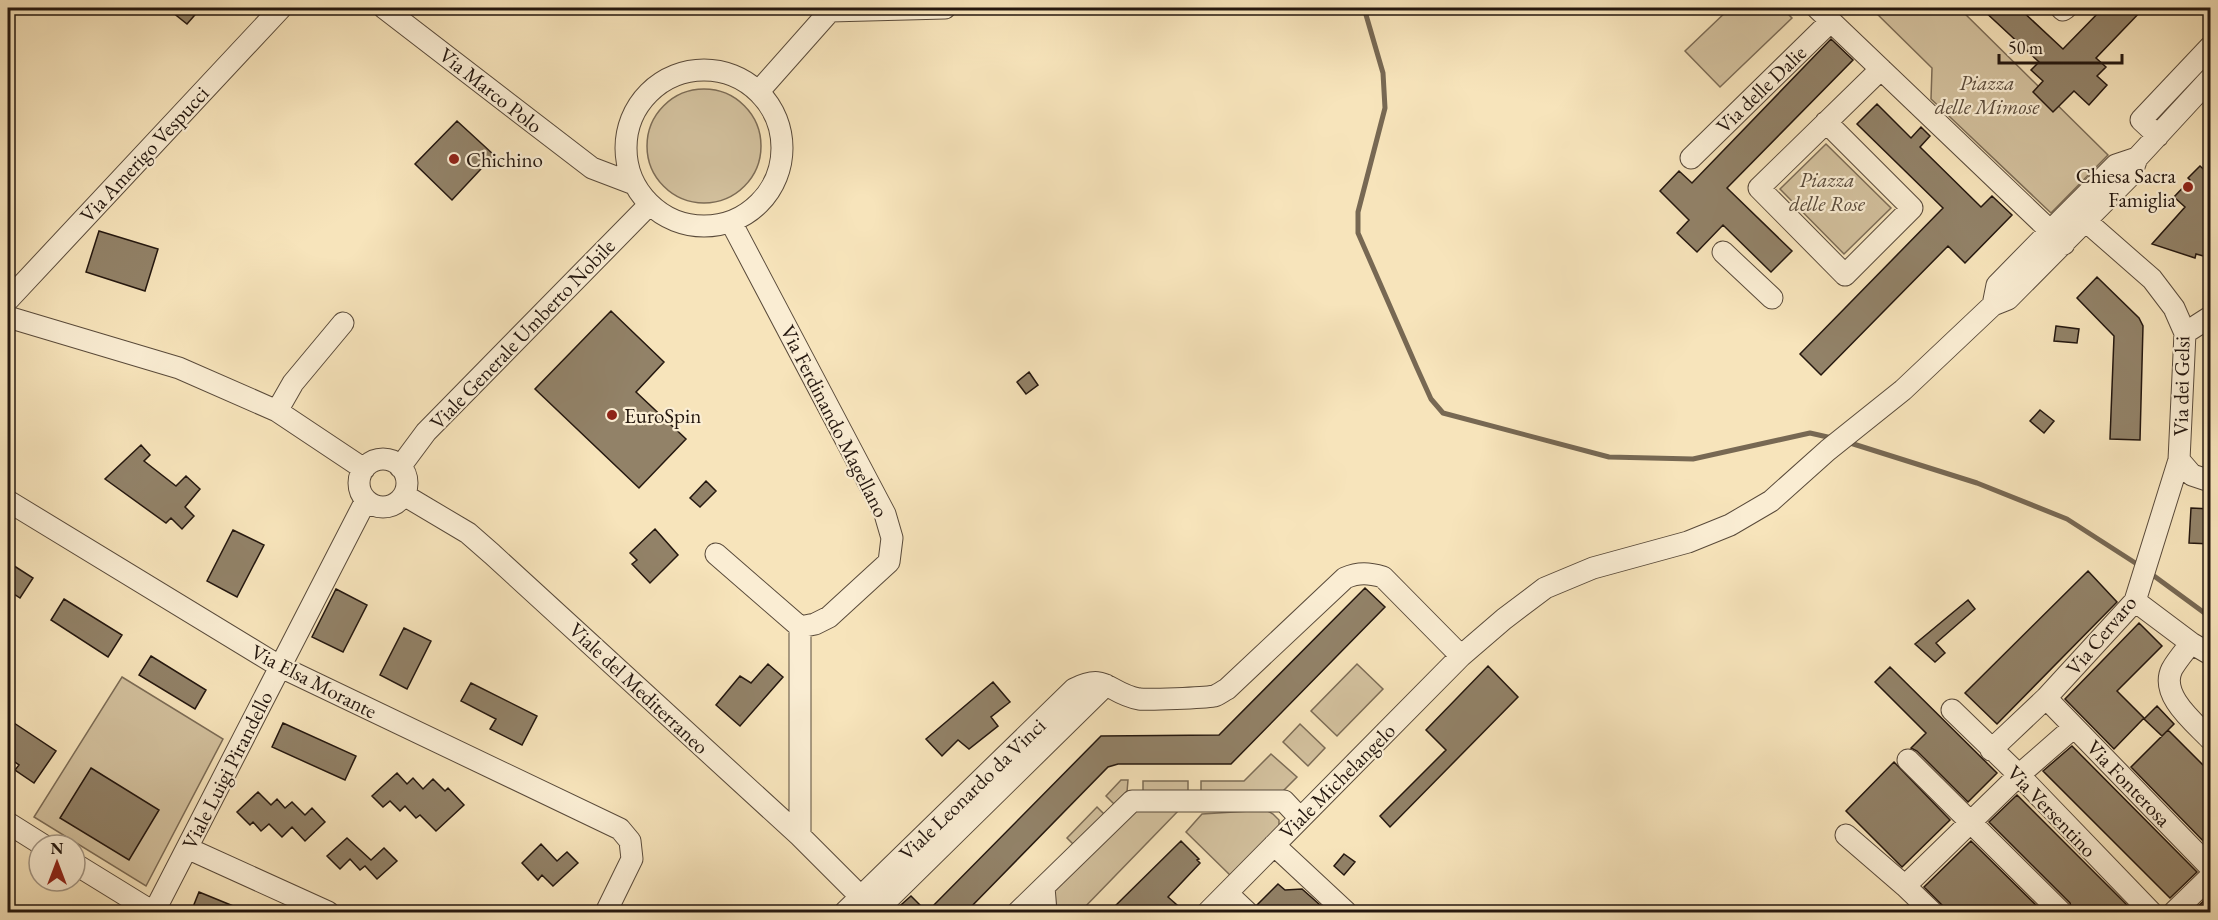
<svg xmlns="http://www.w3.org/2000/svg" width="2218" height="920" font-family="'EB Garamond',serif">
  <rect width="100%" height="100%" fill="#f7e4bb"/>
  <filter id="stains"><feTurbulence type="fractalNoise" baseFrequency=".00333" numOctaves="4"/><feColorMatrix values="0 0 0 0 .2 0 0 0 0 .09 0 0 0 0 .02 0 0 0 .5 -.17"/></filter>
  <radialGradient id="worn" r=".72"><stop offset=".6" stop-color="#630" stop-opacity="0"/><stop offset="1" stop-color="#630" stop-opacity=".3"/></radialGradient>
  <path fill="#d3c19e" stroke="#7c6c56" stroke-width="1.5" d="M1730 8H1782L1792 18 1720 87 1685 51Z
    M1871 8H1959L2108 155 2051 213 1931 99 1932 68Z
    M647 146a57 57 0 1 1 114 0a57 57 0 1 1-114 0Z
    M1826 144 1891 208 1844 254 1780 189Z
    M1357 664 1383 689 1337 736 1311 711Z
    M122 677 223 739 146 886 34 817Z
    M1300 724 1325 748 1308 766 1283 742Z
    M1271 754 1297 777 1282 792 1201 793V781H1244Z
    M1121 780H1128L1127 792 1115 805 1106 796Z
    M1143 781H1188V793L1143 794Z
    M1097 807 1105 815 1075 846 1067 838Z
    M1136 809H1180L1080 912H1056L1055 890Z
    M1266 810 1273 814 1279 820V830L1232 877 1186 832 1202 814Z"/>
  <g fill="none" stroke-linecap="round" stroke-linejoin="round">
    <path stroke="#776853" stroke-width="5" d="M1364 8 1383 73 1385 108 1358 212V233L1417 368 1431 399 1443 413 1609 457 1693 459 1810 433 1832 438
      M1847 442 1977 483 2067 519 2140 566
      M2150 573 2210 617"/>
  </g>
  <path fill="#928268" stroke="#24170f" stroke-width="1.5" d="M167 8H201L187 24Z
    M1981 8H2019L2063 49 2103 8H2144L2096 58 2106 67 2097 76 2107 85 2089 105 2074 91 2053 112 2033 92 2043 81 2031 70 2039 62Z
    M1831 39 1853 60 1727 188 1792 251 1771 272 1723 225 1697 252 1677 233 1689 220 1660 191 1679 171 1692 183Z
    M1877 104 1911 138 1921 127 1930 136 1920 147 1981 207 1992 196 2012 215 1965 263 1948 246 1821 375 1800 354 1943 208 1857 124Z
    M457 121 494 155 452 200 415 164Z
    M2200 166 2211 176V210L2205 216 2211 232V258L2196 254 2195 258 2152 244 2185 207 2174 197 2190 180 2188 178Z
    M99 231 158 249 145 291 86 272Z
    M2097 277 2139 318 2143 326 2140 440 2110 439 2114 336 2077 298Z
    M611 311 664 362 636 392 686 439 639 488 535 389Z
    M2056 326 2079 329 2077 343 2054 341Z
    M1029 372 1038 385 1026 394 1017 382Z
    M2040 410 2054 421 2044 433 2030 421Z
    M141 445 150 455 144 461 176 486 186 476 200 489 185 507 194 516 182 529 171 518 166 523 105 479Z
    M706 481 716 491 700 507 690 498Z
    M2191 508 2211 509V544L2189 543Z
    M655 529 678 555 650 583 632 564 637 560 630 553Z
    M233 530 264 545 237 597 207 581Z
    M8 562 33 578 20 598 8 590Z
    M2088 571 2117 602 1997 724 1965 693Z
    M1365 588 1385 607 1231 764H1118L1108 767 966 912H893L911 896 927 912 1101 736 1219 735Z
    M336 589 367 605 343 652 312 637Z
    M64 599 122 635 108 657 51 620Z
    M1968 600 1975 609 1936 643 1945 653 1935 662 1915 644Z
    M2139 623 2162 646 2117 691 2144 718 2114 749 2065 699Z
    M404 628 431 641 407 689 380 675Z
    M151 656 206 690 195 709 139 675Z
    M768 664 783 677 740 726 716 705 740 676 751 683Z
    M1488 666 1518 697 1390 827 1380 816 1446 750 1426 730Z
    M1890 667 1997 773 1968 802 1917 751 1911 748 1926 733 1875 682Z
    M993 682 1010 702 991 717 998 726 969 749 958 740 942 756 926 739Z
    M471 683 537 716 522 745 490 729 496 719 461 701Z
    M2157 706 2174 724 2162 736 2144 719Z
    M8 719 56 751 34 783 15 770 19 765 8 757Z
    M283 723 356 756 345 780 272 747Z
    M2168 730 2211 773V849L2131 767Z
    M2072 746 2197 872 2170 898 2043 771Z
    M1894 762 1950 820 1902 867 1846 811Z
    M91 768 159 810 129 860 60 818Z
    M397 773 407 784 413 778 423 789 433 779 445 791 448 788 464 805 436 831 420 815 416 818 405 806 400 811 390 801 383 807 372 796Z
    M258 792 271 805 277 799 285 808 292 802 305 815 312 808 325 822 305 841 292 827 282 837 269 824 261 831 253 822 250 825 237 812Z
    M2017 795 2134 912H2073L2070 903 1989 822Z
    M347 838 371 860 384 848 397 861 377 879 365 866 360 870 350 859 340 869 327 856Z
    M1181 841 1199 859 1197 860 1200 863 1168 897 1185 912H1109Z
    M1971 841 2043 912H1949L1924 887Z
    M541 844 557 861 567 852 578 863 553 886 542 875 538 880 522 863Z
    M1344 854 1355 862 1344 875 1334 866Z
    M1278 884 1285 890 1302 889 1328 912H1259L1257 905Z
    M199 892 248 912H191Z
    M2211 894V912H2192Z"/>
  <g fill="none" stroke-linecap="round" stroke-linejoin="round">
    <g stroke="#594a3a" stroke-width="23">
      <path id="minor" d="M384 8 592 168 634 184
        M1817 8 2064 244
        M2061 8 2063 10 2066 8
        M830 11 945 8
        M626 148a78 78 0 1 1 156 0a78 78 0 1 1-156 0Z
        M759 91 830 11V8
        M1826 122 1912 208 1845 275 1759 188 1881 69
        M2158 136 2141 120 2210 47
        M1691 158 1831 21
        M2072 209 2152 279 2174 308 2185 333 2179 460 2192 475 2210 481
        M731 222 885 514 892 538 889 562 829 617 815 624 800 627V836
        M1723 252 1772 298
        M8 300 281 8
        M1993 305 1997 285 2050 231 2116 165 2137 158
        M8 317 179 368 277 411 364 469
        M2185 333 2210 317
        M277 411 293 383 343 323
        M359 483a24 24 0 1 1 48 0a24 24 0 1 1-48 0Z
        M400 467 426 432 649 205
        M404 495 468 533 492 554 800 836 861 897
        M8 501 279 666 620 829 630 841 632 859 606 912
        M716 554 800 627
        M2135 601 2191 643C2185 651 2177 660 2172 669 2159 695 2195 723 2210 739
        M2191 643 2210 654
        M2046 698 2210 867
        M1952 710 2019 775 2151 912
        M1991 750 2046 698 2135 601 2179 460
        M1908 760 2061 912
        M8 823 43 845
        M1846 835 1905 886 1932 912
        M1274 845 1346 912
        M187 848 328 912
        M75 864 153 912
        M1905 886 2019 775 2074 727
        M1044 887 1046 912
        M1227 893 1247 912
        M154 912 366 500
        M845 912 1074 689C1107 672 1107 693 1139 699 1149 700 1203 698 1214 696 1218 695 1223 691 1227 689L1345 578C1359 572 1369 573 1383 577L1461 656
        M875 912 1106 685
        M1018 912 1132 801H1284L1300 818
        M1208 912 1461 656 1504 619 1545 588 1593 568 1688 542 1730 525 1771 501 1828 450 1903 390 1993 305 2008 299 2131 175 2137 158 2210 79
        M2174 912 2210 877"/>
    </g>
    <use href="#minor" stroke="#faedd3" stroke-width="21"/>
  </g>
  <g fill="#8f2418" stroke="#faedd3" stroke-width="2">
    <circle cx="454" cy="159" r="6"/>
    <circle cx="2188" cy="187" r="6"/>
    <circle cx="612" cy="415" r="6"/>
  </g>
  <g text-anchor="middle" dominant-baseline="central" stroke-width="4.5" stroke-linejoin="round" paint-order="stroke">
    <g font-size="21" font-style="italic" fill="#594a3a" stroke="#faedd3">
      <text x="1987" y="82">Piazza<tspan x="1987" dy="24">delle Mimose</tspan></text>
      <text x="1827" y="179">Piazza<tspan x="1827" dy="24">delle Rose</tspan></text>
    </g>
    <g font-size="21" fill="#24170f" stroke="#faedd3">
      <text transform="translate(1761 89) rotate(-44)">Via delle Dalie</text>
      <text transform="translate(491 90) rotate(38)">Via Marco Polo</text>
      <text transform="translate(144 154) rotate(-47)">Via Amerigo Vespucci</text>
      <text transform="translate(522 334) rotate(-46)">Viale Generale Umberto Nobile</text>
      <text transform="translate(2181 386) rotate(-89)">Via dei Gelsi</text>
      <text transform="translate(835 421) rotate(63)">Via Ferdinando Magellano</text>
      <text transform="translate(2101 635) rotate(-50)">Via Cervaro</text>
      <text transform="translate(314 681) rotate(27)">Via Elsa Morante</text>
      <text transform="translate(639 688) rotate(43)">Viale del Mediterraneo</text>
      <text transform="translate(227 770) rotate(-63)">Viale Luigi Pirandello</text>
      <text transform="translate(1337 781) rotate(-45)">Viale Michelangelo</text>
      <text transform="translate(2129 783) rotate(46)">Via Fonterosa</text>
      <text transform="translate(972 789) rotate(-44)">Viale Leonardo da Vinci</text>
      <text transform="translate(2052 811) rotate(46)">Via Versentino</text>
    </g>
    <g font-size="21" fill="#24170f" stroke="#faedd3" text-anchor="start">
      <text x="466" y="159">Chichino</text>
      <text x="2176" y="175" text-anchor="end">Chiesa Sacra<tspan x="2176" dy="24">Famiglia</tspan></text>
      <text x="624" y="415">EuroSpin</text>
    </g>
  </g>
  <rect width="2218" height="920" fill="none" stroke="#f7e4bb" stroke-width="30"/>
  <rect x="9" y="9" width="2200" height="902" fill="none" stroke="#24170f" stroke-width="3"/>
  <rect x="15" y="15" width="2188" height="890" fill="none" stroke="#24170f" stroke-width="1.5"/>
  <g transform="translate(57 863)"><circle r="28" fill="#faedd3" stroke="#a49785" stroke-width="1.5"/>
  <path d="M0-4.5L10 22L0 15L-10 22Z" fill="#8f2418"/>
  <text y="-9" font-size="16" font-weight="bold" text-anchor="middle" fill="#24170f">N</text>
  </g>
  <path d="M1999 54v9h123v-9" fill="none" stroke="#24170f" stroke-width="3"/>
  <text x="2008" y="54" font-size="18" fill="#24170f" stroke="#faedd3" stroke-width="4.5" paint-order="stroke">50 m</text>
  <rect width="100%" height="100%" filter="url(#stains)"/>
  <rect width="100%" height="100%" fill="url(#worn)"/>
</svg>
